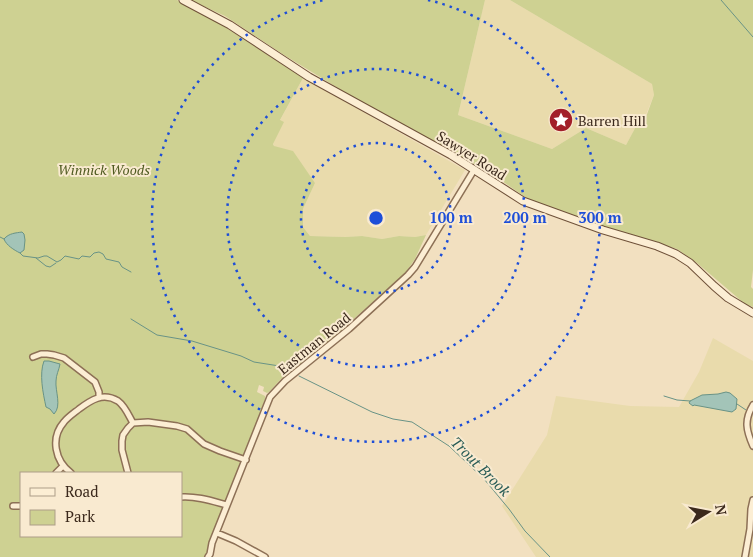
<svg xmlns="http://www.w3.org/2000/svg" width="753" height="557" font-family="'PT Serif',serif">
  <rect width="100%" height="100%" fill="#f2e0c0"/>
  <path fill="#e9dbac" d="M485 0H510L652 84 654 95 645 117 640 119 626 145 586 128 552 149 458 115Z
    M303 78 465 170 426 235 415 237 399 236 382 239 362 236 345 237 310 236 303 227V209L315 183 306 171 274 146 271 137Z
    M713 338 753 361V557H536L502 506 547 435 556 396 630 406 679 407 699 372Z"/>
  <path fill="#ced192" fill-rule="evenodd" d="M0 0H177C221 22 261 51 303 78L280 120 284 122 273 144 274 146 293 151 315 183 303 209V227L310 236 345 237 362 236 382 239 399 236 415 237 426 235 415 259 406 272 401 277 330 340 281 379 269 392 267 393 263 391 264 387 259 385 257 392 265 396V399L212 543 204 557H0ZM21 473H181V536H21Z
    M190 0H485L458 115 552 149 586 128 626 145 640 119 646 117 654 95 652 84 510 0H753V270L751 287 753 289V307L745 304 697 263 677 249 604 226 528 199 489 172 351 96 284 55 225 16Z"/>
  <path fill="#a3c4b8" stroke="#699386" d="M22 232 24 234 25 240 24 250 20 253C14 250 6 245 4 239 9 233 16 233 22 232Z
    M44 361H49L60 364C59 370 56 375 56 381 55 391 62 406 54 414L50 409 46 407C43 393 39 374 44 361Z
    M726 392 730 393 737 399 736 409 732 412 694 405 693 406 689 403 690 401 702 395 718 394Z"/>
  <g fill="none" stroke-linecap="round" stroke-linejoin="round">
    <path stroke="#699386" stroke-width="1" d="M721 0 753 37
      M0 237 4 239
      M20 253 23 256 38 258 44 256H47L57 262 61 260 65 256 79 259 82 256 90 257 94 253 99 252 103 254 106 259 119 262 122 267 131 272
      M36 258 46 266 50 267 56 263
      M131 319 157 335 192 341 241 356 254 362 292 368
      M299 376 372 412 393 419 412 422 449 446 484 479 509 509 525 531 550 557
      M664 396 677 400 690 401
      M737 404 746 410
      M752 413H753"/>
    <g stroke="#8d7056" stroke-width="8">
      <path id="street" d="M33 357 41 354H47L54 355 64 358 95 382 99 392V397
        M753 405C744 420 746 430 753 446
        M56 473 63 466
        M71 473C55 461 50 438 64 422 68 417 74 413 79 409 91 400 103 392 118 401 125 406 129 416 133 423
        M128 473 122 450V441L123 435 128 428 133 423 148 422 177 426 187 429 204 444 220 451 246 460
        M181 497C197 496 212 501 227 505
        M13 506H21
        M217 533 236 541 265 557
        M208 557 210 554 212 543 270 397 285 381 349 329 408 275 415 267 474 170
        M745 557 750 529 751 509 753 500"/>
    </g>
    <g stroke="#6f5139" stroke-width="9">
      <path id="secondary" d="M183 0 230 25 309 77 451 155 523 201 603 230 657 246 676 254 690 263 714 286 728 298 753 313"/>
    </g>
    <use href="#street" stroke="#fceed4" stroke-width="5"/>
    <use href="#secondary" stroke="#fceed4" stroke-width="7"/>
  </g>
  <g fill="none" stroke="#1d4ed8" stroke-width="2.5" stroke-dasharray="2.5 5">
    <circle cx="376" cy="218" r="75"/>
    <circle cx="376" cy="218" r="149"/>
    <path d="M428 0A224 224 0 1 1 324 0"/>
  </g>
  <defs>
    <g id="sight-disc" transform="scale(1.25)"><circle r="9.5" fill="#a21f29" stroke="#f9ead0"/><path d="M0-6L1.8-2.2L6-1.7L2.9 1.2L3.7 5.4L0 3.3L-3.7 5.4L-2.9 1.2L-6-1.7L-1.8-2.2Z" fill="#fff"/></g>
  </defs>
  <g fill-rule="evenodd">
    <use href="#sight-disc" x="561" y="120"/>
  </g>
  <g text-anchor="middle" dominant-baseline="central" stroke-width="4" stroke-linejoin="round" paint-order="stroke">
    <g font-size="14" fill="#3b291c" stroke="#f9ead0" text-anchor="start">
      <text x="578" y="120">Barren Hill</text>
    </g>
    <g font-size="14" fill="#3b291c" stroke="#f9ead0">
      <text transform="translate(472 155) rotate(32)">Sawyer Road</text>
      <text transform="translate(314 343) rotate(-39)">Eastman Road</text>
    </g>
    <g font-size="14" font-style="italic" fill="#4f5a20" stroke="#f9ead0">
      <text x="104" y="169">Winnick Woods</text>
    </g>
    <g font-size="15" font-style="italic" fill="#295c56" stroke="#f9ead0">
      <text transform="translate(481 466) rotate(45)">Trout Brook</text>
    </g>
  </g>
  <circle cx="376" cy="218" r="8" fill="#1d4ed8" stroke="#f9ead0" stroke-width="2.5"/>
  <g font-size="15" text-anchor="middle" font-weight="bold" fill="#1d4ed8" stroke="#f9ead0" stroke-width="4" stroke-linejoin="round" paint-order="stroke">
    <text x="451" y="223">100 m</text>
    <text x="525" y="223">200 m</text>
    <text x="600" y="223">300 m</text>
  </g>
  <rect x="20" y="472" width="162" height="65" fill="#f9ead0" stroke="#ad9d88"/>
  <rect x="30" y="488" width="25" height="8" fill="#fceed4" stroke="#ad9d88"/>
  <text x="65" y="497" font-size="15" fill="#3b291c">Road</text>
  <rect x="30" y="510" width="25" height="15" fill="#ced192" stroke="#ad9d88"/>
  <text x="65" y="522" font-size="15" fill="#3b291c">Park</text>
  <g transform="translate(708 512) rotate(80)" stroke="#f9ead0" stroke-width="4" paint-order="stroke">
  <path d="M0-4L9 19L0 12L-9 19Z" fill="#3b291c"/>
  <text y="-8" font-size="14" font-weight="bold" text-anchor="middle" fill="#3b291c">N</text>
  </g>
</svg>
